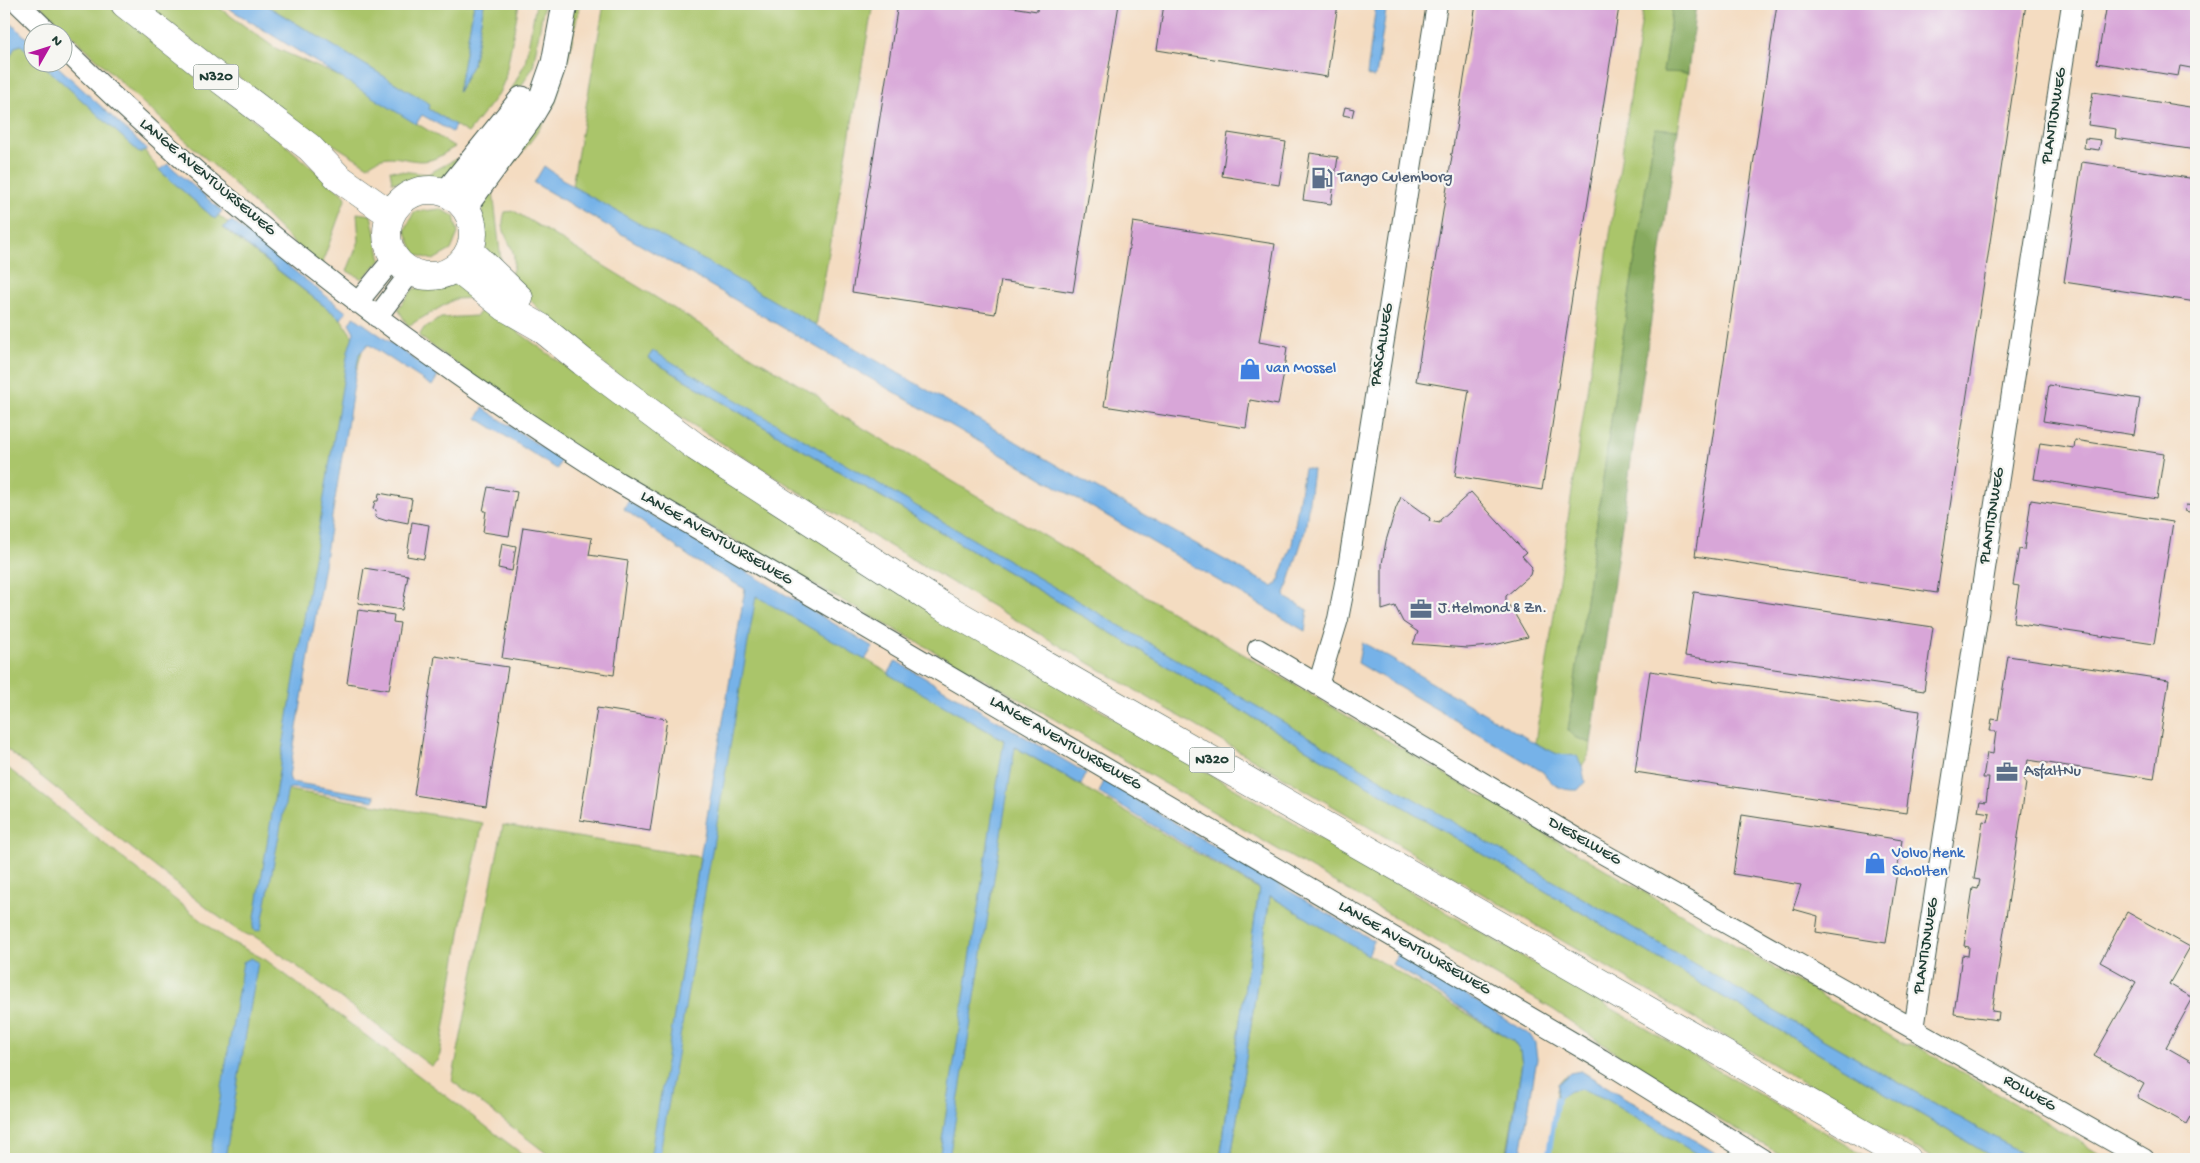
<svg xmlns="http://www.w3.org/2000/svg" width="2200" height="1163" font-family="'Gochi Hand',sans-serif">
  <rect width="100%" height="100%" fill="#f6f6f2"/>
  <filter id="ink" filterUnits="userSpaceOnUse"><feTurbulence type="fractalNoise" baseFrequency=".02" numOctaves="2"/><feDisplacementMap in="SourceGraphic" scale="10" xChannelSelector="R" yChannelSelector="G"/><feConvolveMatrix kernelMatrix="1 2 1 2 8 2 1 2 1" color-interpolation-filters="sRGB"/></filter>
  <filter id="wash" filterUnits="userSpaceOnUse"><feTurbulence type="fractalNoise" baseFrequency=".0096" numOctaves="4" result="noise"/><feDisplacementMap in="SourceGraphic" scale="20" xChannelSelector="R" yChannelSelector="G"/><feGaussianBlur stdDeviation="1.12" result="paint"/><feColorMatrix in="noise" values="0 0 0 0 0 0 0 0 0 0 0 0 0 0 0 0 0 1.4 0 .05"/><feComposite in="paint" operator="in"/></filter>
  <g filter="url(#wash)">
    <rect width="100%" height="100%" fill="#f4dcc1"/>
    <path fill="#aac56b" stroke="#648150" d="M39 4H108L210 89 267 129 346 197 320 269 228 178 143 103Z
      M145 4H214L275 48 345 79 455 147C447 151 439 158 430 160 407 165 389 147 368 166L288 116Z
      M264 4H474L459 90 473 64 484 4H519L505 79 499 93 468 133 429 109 430 104Z
      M536 4H544L533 67 502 118 498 116 525 63Z
      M572 4H580L568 59 555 104 536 134 508 171 500 167Z
      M604 4H873L816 326 572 186Z
      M1644 4H1673L1663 72 1688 73 1678 130 1655 129 1620 356 1568 731 1574 737 1591 743 1590 753 1582 766 1576 756 1557 754 1535 743Z
      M21 45 32 55V62L41 63 140 153 144 150 159 170 215 219 218 215 228 223 223 228 341 319 362 351 339 434 276 788 483 823 464 910 439 1060 431 1066 326 987 263 942 254 936 243 934 212 912 4 747V97L10 57 15 47Z
      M456 159 460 167 436 182H392L390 170 428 174Z
      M493 191 501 261 486 252 481 220 485 192Z
      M440 209 454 216 458 233 451 250 433 260 415 254 405 230 414 212Z
      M514 211 819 397 826 406 1569 848 1904 1044 1922 1049 2109 1159H2032L1810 1032 652 352 648 358 1996 1159H1934L820 505 628 384 546 316 509 279C526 246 495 241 505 212Z
      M357 213 371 215 381 260 362 279 347 271 359 241Z
      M459 282 472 298 455 299 408 326 398 309 413 289Z
      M485 308 575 373 1098 709 1870 1159H1788L1663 1086 1554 1010 1016 697 621 477 535 422 419 336 424 328 441 318 476 316Z
      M747 590 1259 890 1220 1159H554L452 1081 503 825 700 857 663 1087Z
      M4 765 224 938 266 960 529 1159H4Z
      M1270 896 1513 1041 1520 1051 1522 1063 1506 1159H1231Z
      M1581 1071 1725 1159H1547L1558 1084 1564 1077Z"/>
    <path fill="#87aa5f" stroke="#53744a" d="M1673 4H1696L1688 73 1663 72Z
      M1655 128 1678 130 1591 743 1574 737 1568 731 1620 356Z"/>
    <path fill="#76b2e8" stroke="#4a788e" d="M222 4H264L430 104 429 109 455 125 452 132 422 115 416 124Z
      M474 4H484L473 64 458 92Z
      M1376 4H1387L1376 76 1374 78 1367 75Z
      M4 17 32 43V55L21 45 15 47 10 57 4 97Z
      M41 63H54L147 149 140 153Z
      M168 164 222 211 215 219 159 170Z
      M544 166 572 186 700 258 1082 480 1273 587 1278 583 1292 544 1304 468 1313 470 1305 531 1285 594 1286 598 1308 610 1305 631 534 183Z
      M232 221 346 312 341 319 223 227Z
      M354 317 438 376 432 386 368 344 359 354 289 776 291 782 375 796 374 801 292 788 288 789 261 929 257 931 253 929 348 351 354 332 349 323Z
      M653 351 1810 1032 2032 1159H1996L648 358Z
      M483 408 561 460 557 469 477 418Z
      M628 501 873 647 865 660 756 596 659 1159H650L745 589 694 560 624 509Z
      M1362 642 1535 743 1557 754 1577 756 1582 766 1585 782 1578 790C1561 791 1552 785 1543 772L1358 663Z
      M896 661 1086 773 1081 785 1015 747 949 1159H939L1004 740 888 674Z
      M1104 781 1374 941 1368 955 1270 896 1231 1159H1220L1259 889 1099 793Z
      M1399 953 1530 1035 1535 1043 1537 1059 1520 1159H1507L1522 1063 1520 1051 1513 1041 1392 964Z
      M251 958 258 962 225 1159H210L243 962Z
      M1581 1071 1725 1159H1705L1606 1099 1582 1089 1570 1091 1557 1099 1558 1084 1570 1073Z"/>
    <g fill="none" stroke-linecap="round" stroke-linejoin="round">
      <path stroke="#76b2e8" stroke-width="5.5" d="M1548 1159 1557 1099"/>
    </g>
    <g id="blocks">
      <path fill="#d8a6d8" d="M898 4H992L1037 11 1038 4H1119L1073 292 1001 281 995 314 852 292Z
        M1164 4H1338L1327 77 1157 50Z
        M1476 4H1615V6L1619 7 1574 289 1575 290 1573 291 1542 490 1455 476 1469 390 1416 381 1434 269H1432L1434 267 1452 156 1450 154H1452Z
        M1777 4H2026L1937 593 1695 556Z
        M2107 4H2158L2196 10V69L2180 66 2178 76 2097 63Z
        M2093 92 2196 108V150L2115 138 2116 129 2088 125Z
        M1345 107 1354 109 1352 117 1343 115Z
        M1228 133 1286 142 1279 185 1222 176Z
        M2085 138 2101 140 2099 150 2084 148Z
        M1310 153 1338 157 1331 204 1303 200Z
        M2082 162 2196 179V302L2064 282Z
        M1133 222 1275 244 1259 342 1287 347 1283 378 1278 405 1250 400 1246 428 1104 406Z
        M2049 385 2140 399 2134 435 2043 421Z
        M2075 440 2164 454 2157 499 2034 479 2040 443 2074 448Z
        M488 487 517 492 509 536 483 532 486 511H483Z
        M1471 492 1526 553 1522 556 1532 567 1530 575 1506 596V606H1510L1528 637 1490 646 1467 648 1413 644 1418 632 1403 622 1395 606 1382 610V564L1386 541 1396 508 1401 497 1430 518 1429 521 1440 523V520Z
        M379 493 412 499 408 523 388 519 387 521 375 517 376 510 373 509 375 501H378Z
        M2031 500 2173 522 2154 644 2013 623 2019 586 2013 585 2019 549 2024 550Z
        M2186 505 2195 506 2194 513 2185 511Z
        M412 522 429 525 424 559 407 556Z
        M523 527 592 538 589 555 628 561 614 675 502 658Z
        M502 543 516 546 512 571 498 568Z
        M364 568 408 575 402 610 358 603Z
        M1694 592 1933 627 1924 691 1685 656Z
        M358 610 394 615 393 622 400 623 389 690 347 683Z
        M435 656 508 667 486 806 414 795Z
        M2008 656 2169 680 2154 779 2028 760 2024 782 2026 783 1992 1011 1999 1012 1998 1020 1954 1014 1962 955 1968 956 1969 947 1964 946 1973 888 1978 889 1980 880 1974 879 1983 821 1988 822 1990 813 1978 811 1980 800 1986 801 1989 778H1983L1987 753 1993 754 1996 731H1990L1992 719 1998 720Z
        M1650 671 1920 711 1906 813 1635 772Z
        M597 708 667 719 650 831 580 820Z
        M1742 815 1902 840 1886 943 1816 932 1818 916 1793 909 1801 885 1733 874Z
        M2127 912 2190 947 2169 984 2193 998 2166 1047 2196 1064V1108L2187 1124 2137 1097 2144 1084 2094 1056 2136 982 2100 962Z"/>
    </g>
  </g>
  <g filter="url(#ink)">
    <use href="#blocks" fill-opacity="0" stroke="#3f5549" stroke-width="1"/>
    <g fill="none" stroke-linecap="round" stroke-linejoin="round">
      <g stroke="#3f5549" stroke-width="22">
        <path id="minor" d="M19 4 48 32
          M62 47C230 213 419 356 618 482L1601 1059 1762 1159
          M357 303 394 258
          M377 317 411 272
          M1258 649 1584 843 2144 1159
          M1318 685 1338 619 1348 568 1437 4
          M1914 1029 2072 4"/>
      </g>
      <g stroke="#3f5549" stroke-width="27">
        <path id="tertiary" d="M447 192 522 99
          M465 206 529 119 542 97 554 63 565 4"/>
      </g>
      <g stroke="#3f5549" stroke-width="29">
        <path id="primary" d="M125 4 221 80 309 147 339 178 390 214
          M387 233a43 43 0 1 1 86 0a43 43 0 1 1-86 0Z
          M470 251 519 298
          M456 268 505 307 540 327 583 362 696 447 941 605 1907 1159"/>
      </g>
      <use href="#minor" stroke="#fff" stroke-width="20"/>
      <use href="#tertiary" stroke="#fff" stroke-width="25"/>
      <use href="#primary" stroke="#fff" stroke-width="28"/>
    </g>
  </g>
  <defs>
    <g id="fuel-bare" transform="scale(1.725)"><path d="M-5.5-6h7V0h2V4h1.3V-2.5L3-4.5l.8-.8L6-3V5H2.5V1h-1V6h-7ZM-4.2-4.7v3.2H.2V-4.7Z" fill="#5c6f8a" stroke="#f6f6f2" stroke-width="2.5" paint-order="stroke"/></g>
    <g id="shop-bare" transform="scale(1.725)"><path d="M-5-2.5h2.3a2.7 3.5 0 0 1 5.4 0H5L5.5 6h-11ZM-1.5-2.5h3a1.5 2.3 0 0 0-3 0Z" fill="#3f7fe0" stroke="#f6f6f2" stroke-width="2.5" paint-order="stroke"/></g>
    <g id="office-bare" transform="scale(1.725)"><path d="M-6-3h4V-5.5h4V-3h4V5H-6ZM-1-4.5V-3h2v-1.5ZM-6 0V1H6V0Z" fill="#5c6f8a" stroke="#f6f6f2" stroke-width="2.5" paint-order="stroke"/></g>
  </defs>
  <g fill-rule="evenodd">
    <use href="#fuel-bare" x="1322" y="178"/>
    <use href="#shop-bare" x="1250" y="369"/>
    <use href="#office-bare" x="1421" y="609"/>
    <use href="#office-bare" x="2007" y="772"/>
    <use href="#shop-bare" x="1875" y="863"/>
  </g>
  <g text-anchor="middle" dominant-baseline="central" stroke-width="4.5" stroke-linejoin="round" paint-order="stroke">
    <g fill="#f6f6f2" stroke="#60746d" stroke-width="1">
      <rect x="193.5" y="64.5" width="45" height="25" rx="4"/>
      <rect x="1189.5" y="747.5" width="45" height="25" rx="4"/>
    </g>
    <g font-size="15" font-weight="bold" fill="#1f3d34">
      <text x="216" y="77">N320</text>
      <text x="1212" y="760">N320</text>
    </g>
    <g font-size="16" fill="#1f3d34" stroke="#f6f6f2">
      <text transform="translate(2055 116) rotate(-81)">PLANTIJNWEG</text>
      <text transform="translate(207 178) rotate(40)">LANGE AVENTUURSEWEG</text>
      <text transform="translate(1383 345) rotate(-81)">PASCALWEG</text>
      <text transform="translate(1993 516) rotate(-81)">PLANTIJNWEG</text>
      <text transform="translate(716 539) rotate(30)">LANGE AVENTUURSEWEG</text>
      <text transform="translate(1065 744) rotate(30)">LANGE AVENTUURSEWEG</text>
      <text transform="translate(1584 842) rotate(30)">DIESELWEG</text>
      <text transform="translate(1927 946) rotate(-81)">PLANTIJNWEG</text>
      <text transform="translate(1414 949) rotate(30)">LANGE AVENTUURSEWEG</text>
      <text transform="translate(2029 1094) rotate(30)">ROLWEG</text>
    </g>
    <g font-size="16" fill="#4e5e75" stroke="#f6f6f2" text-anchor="start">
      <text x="1338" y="178">Tango Culemborg</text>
      <text x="1438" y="609">J.Helmond &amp; Zn.</text>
      <text x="2024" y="772">AsfaltNu</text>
    </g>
    <g font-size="16" fill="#366cbe" stroke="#f6f6f2" text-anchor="start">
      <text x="1266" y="369">van Mossel</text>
      <text x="1892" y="854">Volvo Henk<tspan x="1892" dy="18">Scholten</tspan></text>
    </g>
  </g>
  <rect width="2200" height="1163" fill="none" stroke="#f6f6f2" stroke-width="20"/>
  <g transform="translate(48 48) rotate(51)"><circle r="24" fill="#f6f6f2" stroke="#a0aca6"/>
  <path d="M0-4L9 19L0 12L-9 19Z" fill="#b5179e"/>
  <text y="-8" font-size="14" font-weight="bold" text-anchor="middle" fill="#1f3d34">N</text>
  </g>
</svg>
